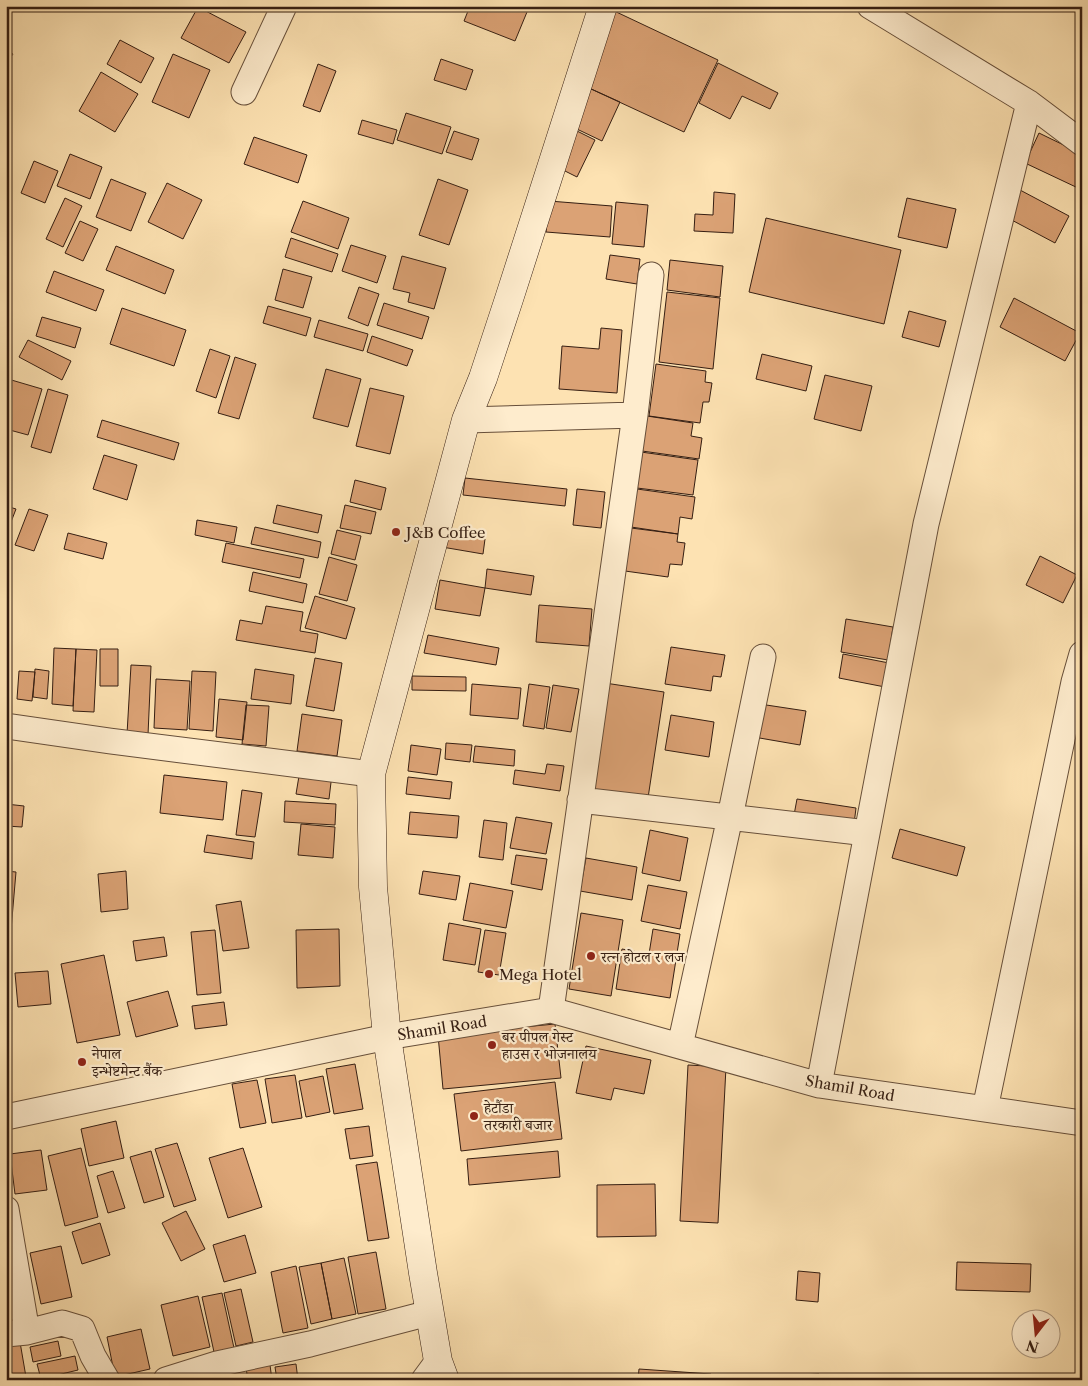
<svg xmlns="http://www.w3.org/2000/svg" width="1088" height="1386" font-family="'Libre Caslon Text','Noto Serif Devanagari',serif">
  <rect width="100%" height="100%" fill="#fde2b2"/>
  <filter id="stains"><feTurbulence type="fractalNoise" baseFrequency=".004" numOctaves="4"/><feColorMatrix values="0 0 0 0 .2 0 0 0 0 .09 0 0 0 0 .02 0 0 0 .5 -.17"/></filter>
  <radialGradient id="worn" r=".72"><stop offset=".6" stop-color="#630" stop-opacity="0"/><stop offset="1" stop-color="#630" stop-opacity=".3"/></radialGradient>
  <path fill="#dba275" stroke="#351e12" d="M470 6H512L527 12 515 41 464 21Z
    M198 7 246 32 229 63 181 38Z
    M610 9 718 60 684 132 576 82Z
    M120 40 154 58 141 83 107 64Z
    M6 49 13 54 6 64Z
    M173 54 210 70 189 118 152 102Z
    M441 59 473 70 466 90 434 80Z
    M718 63 778 93 770 109 742 96 730 119 699 103Z
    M318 64 336 71 320 112 303 106Z
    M101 72 138 94 115 132 79 111Z
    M578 83 620 102 602 141 560 121Z
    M406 113 451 127 442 154 397 140Z
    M362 120 397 130 393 144 358 134Z
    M561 123 595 140 577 177 543 160Z
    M454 131 479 139 472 160 446 152Z
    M1039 133 1082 154V181L1078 188 1025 163Z
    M254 137 307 155 298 183 244 164Z
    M70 154 102 167 90 199 57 186Z
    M34 161 58 171 45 203 21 193Z
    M111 179 146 193 131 231 96 217Z
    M438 179 468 190 449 245 419 235Z
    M167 183 202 200 183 239 148 222Z
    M1020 190 1069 216 1055 243 1006 217Z
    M714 192 735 194 733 233 694 231 695 214 713 215Z
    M65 198 82 206 63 247 46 239Z
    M907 198 956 209 947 248 898 237Z
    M303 201 349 218 338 249 291 232Z
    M549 201 612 206 610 237 546 232Z
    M616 202 648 205 644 247 612 244Z
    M766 218 901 250 884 324 749 292Z
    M80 221 98 229 83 261 65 253Z
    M291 238 338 254 332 272 285 257Z
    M351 245 386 256 377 283 342 271Z
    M116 246 174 270 165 294 106 270Z
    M610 255 640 259 637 284 606 279Z
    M402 256 446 268 434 309 408 302 410 293 393 289Z
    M670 260 723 266 720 297 667 290Z
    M283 269 312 277 303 308 275 300Z
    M54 271 104 290 96 311 46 292Z
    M359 287 379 294 368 326 348 318Z
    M667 292 720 298 713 369 659 362Z
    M1014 298 1080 333 1065 361 1000 327Z
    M384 303 429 317 422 339 377 325Z
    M268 306 311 318 306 336 263 323Z
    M122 308 186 330 174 366 110 344Z
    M909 311 946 321 939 347 902 337Z
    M42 317 81 328 75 348 36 336Z
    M319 320 368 334 363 351 314 337Z
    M601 328 622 330 617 393 559 389 562 346 599 349Z
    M372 336 413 350 407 366 367 352Z
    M28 340 71 361 62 380 19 357Z
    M210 349 230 356 216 398 196 391Z
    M762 354 812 366 806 391 756 379Z
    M235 357 256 364 239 419 218 413Z
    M656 364 706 371 705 382 712 383 709 402H703L700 423 649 416Z
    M326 369 361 379 348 427 313 418Z
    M825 375 872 386 861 431 814 419Z
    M8 379 42 389 28 435 6 429V385Z
    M370 388 404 396 390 454 356 446Z
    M48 389 68 395 51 453 31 447Z
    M647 416 693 423 691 436 702 438 699 459 642 451Z
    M102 420 179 443 174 460 97 437Z
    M641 452 698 460 693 495 637 488Z
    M104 455 137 465 127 500 93 489Z
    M465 478 567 489 565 506 463 495Z
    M355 480 386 488 381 510 350 502Z
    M577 489 605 492 601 528 573 525Z
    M637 489 695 497 692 519 680 517 678 534 631 527Z
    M277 505 322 515 318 533 273 523Z
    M345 505 376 512 371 534 340 528Z
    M6 506 16 509 6 535Z
    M29 509 48 515 34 551 15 545Z
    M197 520 237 527 234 543 195 535Z
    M255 527 321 542 318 558 251 544Z
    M631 528 678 534 677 542 685 543 682 565 670 564 668 577 625 571Z
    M337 530 361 536 355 560 331 554Z
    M444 532 485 539 483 554 442 547Z
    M68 533 107 543 103 559 64 549Z
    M226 543 304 559 300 578 222 562Z
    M1040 556 1077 575 1063 603 1026 585Z
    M329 557 357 565 347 601 319 594Z
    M487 569 534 576 531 595 485 588Z
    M253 572 307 584 303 603 249 591Z
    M440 580 485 588 480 616 435 609Z
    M315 596 355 608 346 639 305 628Z
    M539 605 592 609 589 646 536 642Z
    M266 606 303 612 300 631 318 634 315 653 236 640 240 620 262 624Z
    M846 619 893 627 888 660 841 652Z
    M428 635 499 648 496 665 424 653Z
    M671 647 725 655 721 677 713 676 711 691 665 684Z
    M54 648 76 649 73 706 52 704Z
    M76 649 97 650 94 712 73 711Z
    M100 649H118V686H100Z
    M843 654 889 663 885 687 839 678Z
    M315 658 342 663 334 711 306 706Z
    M131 665 151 666 148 735 127 734Z
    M35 669 49 671 47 699 33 697Z
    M255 669 294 675 291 704 251 699Z
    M19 671 35 672 32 701 17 699Z
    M192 671 216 672 213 731 189 729Z
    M412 676 466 677V691L412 690Z
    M156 679 190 681 187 730 154 728Z
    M6 680H9L8 709H6Z
    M605 683 664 692 648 798 589 789Z
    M472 684 521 688 518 719 470 715Z
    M529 684 550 687 544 729 523 726Z
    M553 685 579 689 571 732 546 728Z
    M219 699 247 702 243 740 216 737Z
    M753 703 806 711 800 745 748 736Z
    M246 705 269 706 266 746 242 744Z
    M302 714 342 720 337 756 297 751Z
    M671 715 714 722 709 757 665 750Z
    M446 743 472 745 470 762 445 759Z
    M411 745 441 749 437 775 408 771Z
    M475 746 515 750 514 766 473 762Z
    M547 764 564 766 560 791 513 784 515 770 545 774Z
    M300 770 332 774 329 799 296 794Z
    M164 775 227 782 223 820 160 813Z
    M408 777 452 782 450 799 406 794Z
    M242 790 262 793 255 837 236 835Z
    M797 799 856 808 854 824 794 815Z
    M285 801 336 804 335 825 284 822Z
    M6 804 24 806 22 827 6 826Z
    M410 812 459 816 457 838 408 834Z
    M516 817 552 823 546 854 510 848Z
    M484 820 507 823 503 860 479 857Z
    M301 824 335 827 333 858 298 855Z
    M900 829 965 847 957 876 892 858Z
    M650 830 688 838 680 881 642 873Z
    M207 835 254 842 252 859 204 852Z
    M516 855 547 859 542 890 511 884Z
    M586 858 637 867 632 900 580 891Z
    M6 871 16 872 6 988Z
    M126 871 128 909 101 912 98 874Z
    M423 871 460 876 456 900 419 894Z
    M470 883 513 891 506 928 463 920Z
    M648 885 687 892 680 929 641 921Z
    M241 901 249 948 223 951 216 905Z
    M581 913 623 920 611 996 569 989Z
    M449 923 481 929 475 965 443 960Z
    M339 929 340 986 297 988 296 930Z
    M653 929 680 934 670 998 616 989 622 949 649 954Z
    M215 930 221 993 197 995 191 932Z
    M485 930 506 933 499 975 478 972Z
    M164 937 167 956 136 961 133 941Z
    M104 955 120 1035 77 1043 61 964Z
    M48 971 51 1004 18 1007 15 973Z
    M168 991 178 1026 136 1037 127 1002Z
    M224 1002 227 1025 195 1029 192 1006Z
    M555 1024 561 1078 443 1089 438 1035Z
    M586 1046 651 1060 644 1094 614 1088 611 1100 576 1093Z
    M355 1064 363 1109 334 1114 326 1069Z
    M688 1065 726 1067 718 1223 680 1221Z
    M295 1075 302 1118 272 1123 265 1079Z
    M323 1076 330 1112 306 1117 299 1081Z
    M257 1080 266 1123 240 1128 232 1084Z
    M555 1082 562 1139 461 1151 454 1094Z
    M116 1121 124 1158 89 1166 81 1129Z
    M369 1126 373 1156 350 1159 345 1129Z
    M177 1143 196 1200 174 1207 155 1149Z
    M81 1148 98 1217 65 1226 48 1156Z
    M243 1148 262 1207 228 1218 209 1158Z
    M41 1150 47 1190 15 1194 10 1154Z
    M151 1151 164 1197 144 1203 130 1157Z
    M558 1151 560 1177 469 1185 467 1159Z
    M377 1162 389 1238 368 1241 356 1165Z
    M113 1171 125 1208 108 1213 97 1176Z
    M655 1184 656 1236 597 1237V1185Z
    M186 1211 205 1249 181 1261 162 1223Z
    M100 1223 110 1255 82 1264 72 1232Z
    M245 1235 256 1273 224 1282 213 1245Z
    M61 1246 72 1297 41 1304 30 1253Z
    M376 1252 386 1309 358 1314 348 1257Z
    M344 1258 356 1314 332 1319 321 1263Z
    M957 1262 1031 1264 1030 1292 956 1290Z
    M321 1263 332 1319 311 1324 299 1267Z
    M296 1266 308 1328 283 1333 271 1272Z
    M798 1271 820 1273 818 1302 796 1300Z
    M241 1289 253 1342 236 1346 224 1293Z
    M222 1293 234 1348 214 1352 202 1297Z
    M198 1296 210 1347 173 1356 161 1305Z
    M141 1329 150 1369 115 1377 107 1337Z
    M58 1341 61 1356 33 1362 30 1347Z
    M20 1342 26 1377 6 1380V1344Z
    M75 1356 78 1370 41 1379 37 1364Z
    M296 1364 298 1380H277L275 1367Z
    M270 1365 272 1380H248L246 1368Z
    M639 1369 711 1374 710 1380H638Z
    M819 1374 820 1380H750V1378Z
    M81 1376 82 1380H59Z
    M238 1376 239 1380H218Z"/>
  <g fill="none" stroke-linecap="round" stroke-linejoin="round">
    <g stroke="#674f3a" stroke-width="27">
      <path id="street" d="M870 6 1029 103 1082 143
        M244 92 284 6
        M466 420 635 415
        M6 726 110 741 371 774
        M580 800 867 833
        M551 1010 635 415 651 275
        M680 1046 730 817 763 657
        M819 1085 926 524 1029 103
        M985 1109 1074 682 1082 654
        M6 1117 387 1037 551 1010 819 1085 1082 1123
        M6 1209 27 1332
        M6 1334 27 1332 62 1323 82 1329 93 1356 107 1380
        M166 1380 217 1364 310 1344 429 1313
        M424 1380 438 1361"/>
    </g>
    <g stroke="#351e12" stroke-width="29">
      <path id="secondary" d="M445 1380 438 1361 423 1273 387 1037 373 887 371 774 466 420 483 378 509 299 603 6"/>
    </g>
    <use href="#street" stroke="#feeccd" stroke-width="25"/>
    <use href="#secondary" stroke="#feeccd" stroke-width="28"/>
  </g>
  <g fill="#8f2418" stroke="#feeccd" stroke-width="2">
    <circle cx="396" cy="532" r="5"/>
    <circle cx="591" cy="956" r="5"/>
    <circle cx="489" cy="974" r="5"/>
    <circle cx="492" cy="1045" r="5"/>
    <circle cx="82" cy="1062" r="5"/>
    <circle cx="474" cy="1116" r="5"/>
  </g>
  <g text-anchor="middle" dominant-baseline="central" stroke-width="4.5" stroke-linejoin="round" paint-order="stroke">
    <g font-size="15" fill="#351e12" stroke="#feeccd" text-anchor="start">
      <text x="406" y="532">J&amp;B Coffee</text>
      <text x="601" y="956">रत्‍न होटल र लज</text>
      <text x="499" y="974">Mega Hotel</text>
      <text x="502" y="1036">बर पीपल गेस्ट<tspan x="502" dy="17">हाउस र भोजनालय</tspan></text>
      <text x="92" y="1053">नेपाल<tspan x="92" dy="17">इन्भेष्टमेन्ट बैंक</tspan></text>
      <text x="484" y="1107">हेटौंडा<tspan x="484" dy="17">तरकारी बजार</tspan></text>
    </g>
    <g font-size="15" fill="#351e12" stroke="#feeccd">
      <text transform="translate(442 1028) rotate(-9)">Shamil Road</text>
      <text transform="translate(850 1088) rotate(10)">Shamil Road</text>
    </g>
  </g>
  <rect width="1088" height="1386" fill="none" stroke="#fde2b2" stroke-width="25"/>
  <rect x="8" y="8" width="1073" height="1371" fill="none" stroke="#351e12" stroke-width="2.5"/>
  <rect x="12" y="12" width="1063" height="1361" fill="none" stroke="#351e12"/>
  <g transform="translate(1036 1334) rotate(196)"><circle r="24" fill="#feeccd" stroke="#ae9a82"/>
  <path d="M0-4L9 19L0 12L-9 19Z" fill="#8f2418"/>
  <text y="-8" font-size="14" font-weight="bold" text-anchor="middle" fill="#351e12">N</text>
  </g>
  <rect width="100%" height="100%" filter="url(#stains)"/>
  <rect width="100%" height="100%" fill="url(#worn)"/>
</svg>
